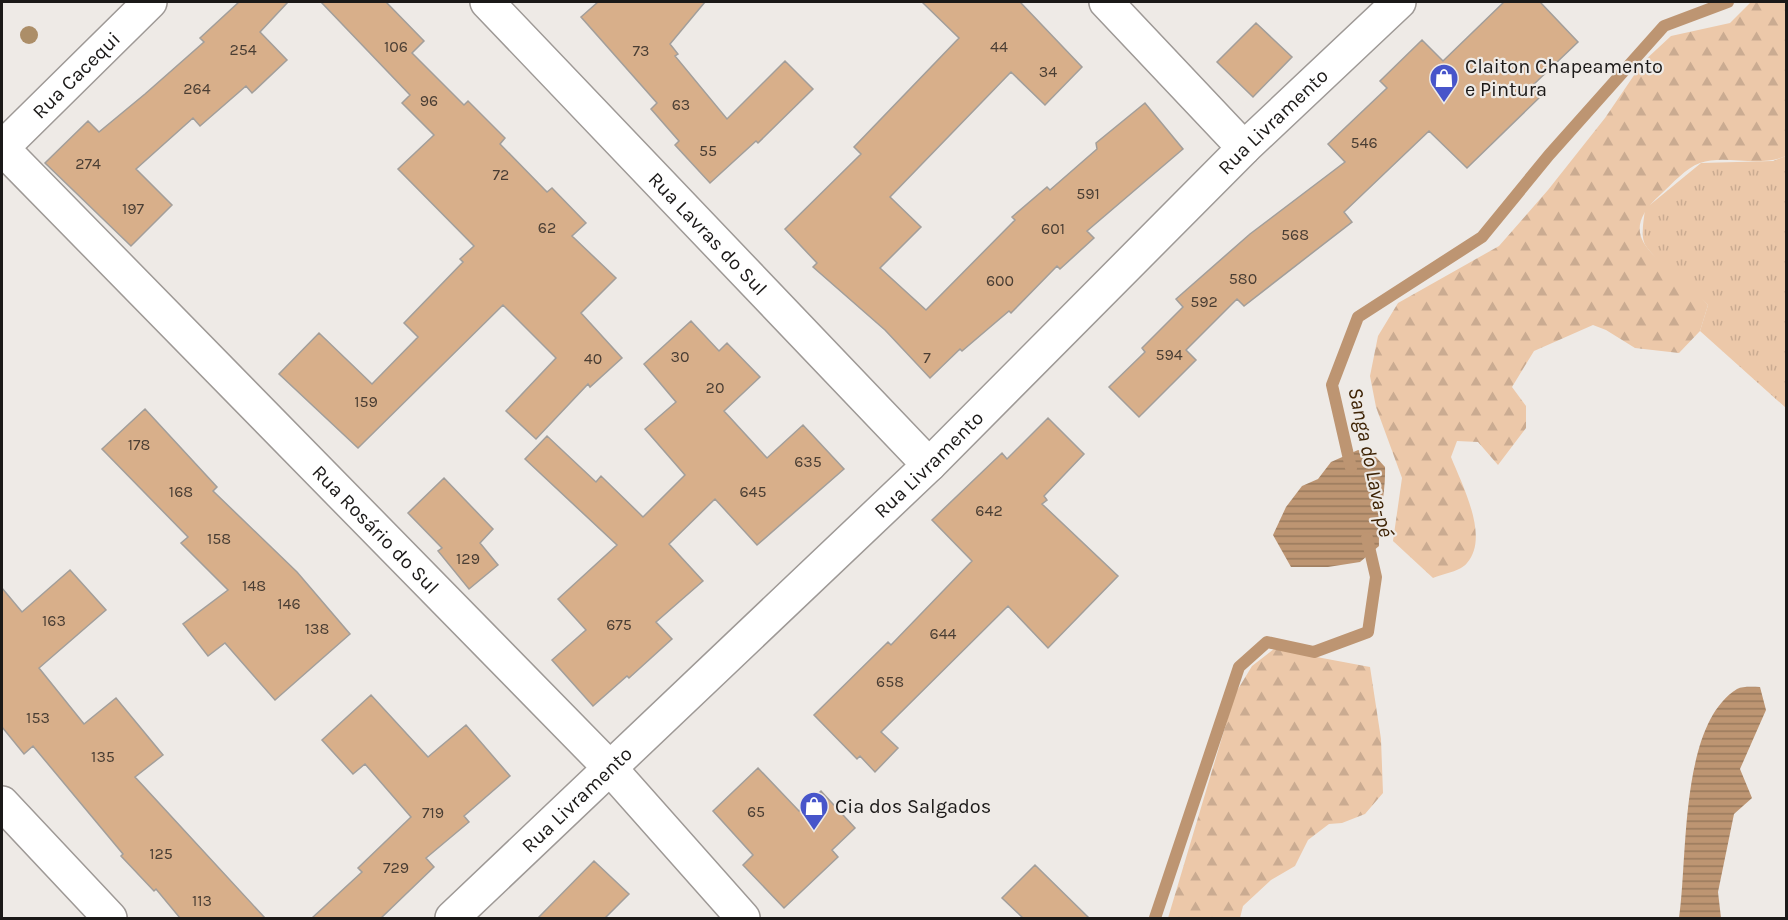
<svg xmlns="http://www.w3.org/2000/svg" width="1788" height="920" font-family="Karla,sans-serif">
  <defs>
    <pattern id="grass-tufts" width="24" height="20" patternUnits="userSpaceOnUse" patternTransform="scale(1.5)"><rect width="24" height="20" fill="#ecc8a9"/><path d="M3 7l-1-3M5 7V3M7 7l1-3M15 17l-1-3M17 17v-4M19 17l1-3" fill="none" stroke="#caab91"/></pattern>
    <pattern id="forest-firs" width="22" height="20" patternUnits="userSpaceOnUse" patternTransform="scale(1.5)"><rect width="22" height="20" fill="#ecc8a9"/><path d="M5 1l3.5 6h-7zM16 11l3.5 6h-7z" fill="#caab91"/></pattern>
    <pattern id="water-rules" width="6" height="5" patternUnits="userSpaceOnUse" patternTransform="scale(1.5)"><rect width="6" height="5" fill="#bd9572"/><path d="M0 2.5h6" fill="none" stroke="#99795d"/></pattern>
  </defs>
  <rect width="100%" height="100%" fill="#eeeae6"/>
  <path fill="url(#grass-tufts)" d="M1786 156V408L1700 331 1708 305C1695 293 1647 254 1644 242 1641 233 1644 219 1645 209L1701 163 1773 161Z"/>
  <path fill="url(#forest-firs)" d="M1751 2H1786V156C1758 168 1725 154 1700 163 1686 168 1672 184 1661 194 1620 231 1645 249 1678 276 1689 285 1698 295 1708 305L1700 331 1679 353 1635 348 1606 330 1593 325 1534 351 1512 387 1526 406V428L1498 465 1478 442 1457 441 1451 457C1462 485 1490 537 1467 563 1461 571 1443 574 1433 578L1393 541 1402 478 1376 407 1370 376 1378 336 1398 303 1499 246 1548 190 1605 118 1643 62 1671 36 1730 23Z
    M1274 649 1370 667 1381 739 1383 793 1365 814 1342 823 1329 824 1308 840 1295 866 1271 880 1243 906 1240 918H1168L1235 694 1252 666Z"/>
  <path fill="url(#water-rules)" d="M1358 450 1375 456 1385 467C1386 494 1378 519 1379 546L1360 562 1328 567H1291L1273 535 1286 507 1302 486 1318 479 1331 462Z
    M1760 687 1766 710 1740 769 1752 798 1734 814 1718 892 1721 918H1679C1688 859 1679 725 1737 689 1743 686 1753 687 1760 687Z"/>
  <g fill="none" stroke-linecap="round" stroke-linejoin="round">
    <path stroke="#bd9572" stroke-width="12" d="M1351 468 1332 385 1358 317 1482 237 1549 155 1664 26 1728 2
      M1155 918 1239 667 1267 642 1314 652 1368 632 1376 577 1367 538"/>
  </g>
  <path fill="#d8af8a" stroke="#a29e9a" stroke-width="1.5" d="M239 2H288L260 32 287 60 252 93 246 86 200 126 193 118 136 169 172 205 131 246 45 163 88 121 99 132 145 94 204 42 200 38Z
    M321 2H386L424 41 412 53 464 105 468 101 505 138 500 144 547 192 552 188 586 223 572 236 616 278 581 313 622 358 590 387 588 384 536 439 506 411 556 358 503 305 358 448 279 374 319 333 372 384 418 337 404 323 463 262 460 259 474 246 398 169 434 135 402 103 410 95Z
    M598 2H705L670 44 678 54 675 56 727 119 785 61 813 89 758 143 756 141 710 183 675 145 679 141 651 109 657 103 581 17Z
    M922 2H1020L1082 67 1045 105 1011 72 890 197 921 227 880 268 926 310 1015 220 1012 217 1047 187 1050 190 1097 149 1096 143 1145 103 1183 149 1087 231 1094 238 1060 269 1057 266 1011 313 1009 311 962 351 960 349 930 378 885 330 813 267 817 263 785 229 861 154 854 147 959 38Z
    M1504 2H1540L1578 42 1532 86 1541 96 1467 168 1429 131 1344 212 1352 222 1244 306 1237 299 1186 350 1196 360 1139 417 1109 387 1145 352 1142 348 1183 307 1176 299 1250 234 1345 162 1328 144 1387 88 1380 81 1422 40 1443 61Z
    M1256 23 1292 57 1253 97 1217 62Z
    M691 321 719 351 727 343 760 377 724 411 767 458 803 425 844 469 757 545 715 499 669 544 703 581 656 622 672 639 629 678 627 676 593 706 552 660 586 630 558 599 617 545 525 459 547 436 596 482 601 476 643 517 685 475 645 429 676 402 644 364Z
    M145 409 217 487 213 491 297 572 350 634 275 700 225 643 208 656 183 624 228 590 181 543 188 537 102 449Z
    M1048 418 1084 454 1044 496 1047 500 1042 504 1118 576 1048 648 1008 606 881 732 898 748 875 772 860 756 857 759 814 715 888 642 891 645 972 561 932 520 1002 453 1007 459Z
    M444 478 493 529 480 543 498 565 469 589 438 551 442 548 408 513Z
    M70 570 106 610 39 668 84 724 116 698 163 755 135 777 265 918H180L156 889 154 891 121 856 123 854 33 746 24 754 2 727V588L22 612Z
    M371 695 428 757 466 725 510 776 464 816 469 822 426 858 434 867 381 918H312L362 872 358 868 411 817 365 764 353 774 322 740Z
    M758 768 799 811 821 791 855 828 832 850 838 857 784 908 743 865 753 855 713 811Z
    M594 861 629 894 605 918H538Z
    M1035 865 1089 918H1023L1002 898Z"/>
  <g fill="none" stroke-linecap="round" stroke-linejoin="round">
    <g stroke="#9e9996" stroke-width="36">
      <g id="minor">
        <path id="s1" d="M487 2 929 465"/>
        <path d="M1106 2 1244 148"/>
        <path id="s2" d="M2 148 609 767 743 918"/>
        <path id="s3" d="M2 148 150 2"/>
        <path d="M2 803 110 918"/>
        <path id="s4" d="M452 918 929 465 1244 148 1399 2"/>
      </g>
    </g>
    <use href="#minor" stroke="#fff" stroke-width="33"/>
  </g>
  <circle fill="#ac8e68" cx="29" cy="35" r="9"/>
  <defs>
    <g id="shop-pin" transform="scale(1.5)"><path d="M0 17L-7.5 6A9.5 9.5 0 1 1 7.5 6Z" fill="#4755ca" stroke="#eeeae6"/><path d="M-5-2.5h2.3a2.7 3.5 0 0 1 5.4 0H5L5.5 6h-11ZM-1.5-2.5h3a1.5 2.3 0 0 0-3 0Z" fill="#fff"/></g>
  </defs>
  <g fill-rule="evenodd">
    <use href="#shop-pin" x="1444" y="78"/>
    <use href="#shop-pin" x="814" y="806"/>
  </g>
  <g text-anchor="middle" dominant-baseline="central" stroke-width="4.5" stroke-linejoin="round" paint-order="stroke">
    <g font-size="16" fill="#4a3e34">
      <text x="396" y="46">106</text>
      <text x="999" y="46">44</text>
      <text x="243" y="49">254</text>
      <text x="641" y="50">73</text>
      <text x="1048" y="71">34</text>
      <text x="197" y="88">264</text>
      <text x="429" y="100">96</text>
      <text x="681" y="104">63</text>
      <text x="1364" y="142">546</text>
      <text x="708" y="150">55</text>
      <text x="88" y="163">274</text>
      <text x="501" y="174">72</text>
      <text x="1088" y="193">591</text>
      <text x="133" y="208">197</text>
      <text x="547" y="227">62</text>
      <text x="1053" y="228">601</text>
      <text x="1295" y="234">568</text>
      <text x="1243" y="278">580</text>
      <text x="1000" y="280">600</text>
      <text x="1204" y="301">592</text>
      <text x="1169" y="354">594</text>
      <text x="680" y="356">30</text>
      <text x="927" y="357">7</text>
      <text x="593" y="358">40</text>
      <text x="715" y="387">20</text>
      <text x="366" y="401">159</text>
      <text x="139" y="444">178</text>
      <text x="808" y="461">635</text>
      <text x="181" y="491">168</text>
      <text x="753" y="491">645</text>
      <text x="989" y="510">642</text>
      <text x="219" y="538">158</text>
      <text x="468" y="558">129</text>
      <text x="254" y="585">148</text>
      <text x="289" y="603">146</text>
      <text x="54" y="620">163</text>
      <text x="619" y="624">675</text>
      <text x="317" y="628">138</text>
      <text x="943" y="633">644</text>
      <text x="890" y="681">658</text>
      <text x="38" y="717">153</text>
      <text x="103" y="756">135</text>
      <text x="756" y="811">65</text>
      <text x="433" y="812">719</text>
      <text x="161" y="853">125</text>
      <text x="396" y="867">729</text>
      <text x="202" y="900">113</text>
    </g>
    <g font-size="20" fill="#1b1918" stroke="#eeeae6" text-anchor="start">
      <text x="1465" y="66">Claiton Chapeamento<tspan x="1465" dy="23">e Pintura</tspan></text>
      <text x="835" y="806">Cia dos Salgados</text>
    </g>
    <g font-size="20" fill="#1b1918" stroke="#eeeae6">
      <text stroke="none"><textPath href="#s3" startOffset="104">Rua Cacequi</textPath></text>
      <text stroke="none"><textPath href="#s4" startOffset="1144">Rua Livramento</textPath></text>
      <text stroke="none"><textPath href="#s1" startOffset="320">Rua Lavras do Sul</textPath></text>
      <text stroke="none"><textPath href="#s4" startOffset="658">Rua Livramento</textPath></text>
      <text stroke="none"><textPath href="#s2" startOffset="534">Rua Rosário do Sul</textPath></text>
      <text stroke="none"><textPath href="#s4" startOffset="172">Rua Livramento</textPath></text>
    </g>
    <g font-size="21" font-style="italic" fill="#3e2305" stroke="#eeeae6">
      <text transform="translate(1371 462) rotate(78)">Sanga do Lava-pé</text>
    </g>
  </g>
  <rect width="1788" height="920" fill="none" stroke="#1b1918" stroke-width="6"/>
</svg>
